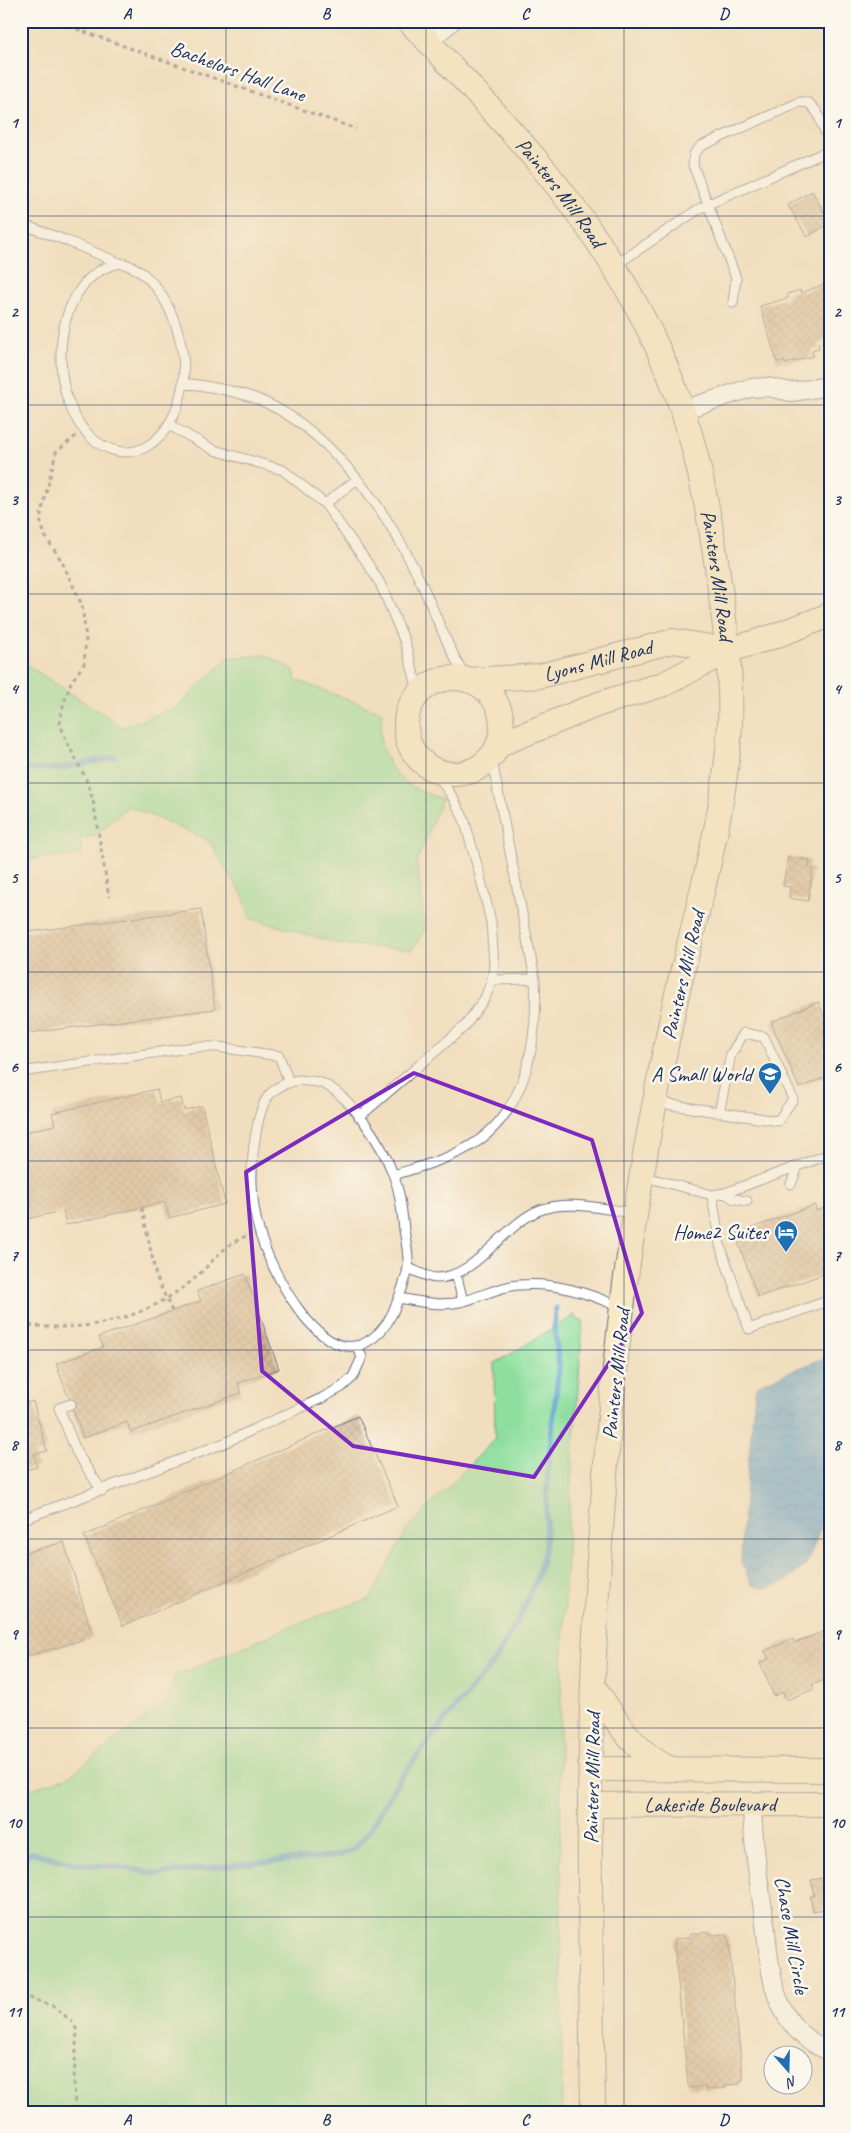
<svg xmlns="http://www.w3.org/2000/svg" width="851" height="2133" font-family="Caveat,sans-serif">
  <defs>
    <pattern id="water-waves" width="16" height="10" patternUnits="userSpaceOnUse" patternTransform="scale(1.25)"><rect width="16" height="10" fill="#5ca1d1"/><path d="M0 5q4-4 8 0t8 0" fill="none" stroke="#4b84ad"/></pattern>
    <pattern id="building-cross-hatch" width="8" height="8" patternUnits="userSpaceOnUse" patternTransform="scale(1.25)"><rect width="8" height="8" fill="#d0ae8a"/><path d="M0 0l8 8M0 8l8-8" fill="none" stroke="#a88e74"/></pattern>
  </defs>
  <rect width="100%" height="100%" fill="#fbf7ec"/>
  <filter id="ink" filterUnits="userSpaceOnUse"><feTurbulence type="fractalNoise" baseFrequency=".02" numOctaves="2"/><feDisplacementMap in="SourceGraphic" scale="10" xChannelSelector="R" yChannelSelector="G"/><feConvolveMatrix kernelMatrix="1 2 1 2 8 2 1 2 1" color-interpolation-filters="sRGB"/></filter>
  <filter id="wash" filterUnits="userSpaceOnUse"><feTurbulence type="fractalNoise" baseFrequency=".0096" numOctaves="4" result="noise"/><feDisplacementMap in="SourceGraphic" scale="20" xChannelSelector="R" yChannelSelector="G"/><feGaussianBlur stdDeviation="1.12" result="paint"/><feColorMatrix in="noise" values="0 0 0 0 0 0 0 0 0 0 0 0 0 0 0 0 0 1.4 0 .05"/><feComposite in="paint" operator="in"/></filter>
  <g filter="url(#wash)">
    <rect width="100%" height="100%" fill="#f1debe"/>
    <path fill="#8edf9f" stroke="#54877e" d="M266 655 294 670 296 680 382 712C382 721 379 734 381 743 390 778 411 789 442 799L417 861 425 929 412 950 340 944 250 918 244 898 208 840 128 806 95 836 80 838 82 855 21 860V661L123 727 177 707 228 658Z
      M575 1315V1319L583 1320 568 1524 560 1728 562 2112H21V1792L66 1778 166 1702 175 1676 306 1620 370 1599 408 1528 495 1439 494 1364Z"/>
    <path fill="url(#water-waves)" stroke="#3c6898" d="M830 1356V1505L806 1565 785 1582 771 1587 760 1588 752 1585 741 1562 742 1531 755 1391 758 1385 765 1381Z"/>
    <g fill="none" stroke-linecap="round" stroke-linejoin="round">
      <path stroke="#5ca1d1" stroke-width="5.5" d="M21 769H58L115 757
        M21 1856 33 1853 71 1863 126 1868 160 1874 232 1865 337 1856 352 1850 366 1836 399 1780 445 1720 492 1665 522 1613 536 1580 545 1548 548 1468 559 1365 554 1325 556 1308"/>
    </g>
    <g id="blocks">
      <path fill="url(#building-cross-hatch)" d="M812 191 830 223 807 237 788 205Z
        M830 282V340L818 343 819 348 812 350 813 356 785 364 784 361 777 362 760 306 788 298 787 294 800 290 801 293Z
        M788 857 810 860 809 868 813 869 808 901 789 898 790 887 783 886Z
        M201 909 215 1009 21 1034V933Z
        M818 1002 830 1031V1075L799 1088 771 1022Z
        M157 1089 160 1102 181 1098 184 1110 202 1106 225 1204 169 1218 165 1202 66 1225 63 1211 21 1220V1133L55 1125 52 1113Z
        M815 1205 816 1211 830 1206V1272L758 1297 735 1234Z
        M245 1274 279 1369 238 1383 241 1393 131 1432 127 1422 83 1438 73 1410 77 1406V1402L69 1398 56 1364 103 1347 99 1337 201 1301 197 1291Z
        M33 1401 47 1451 34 1454 37 1467 21 1471V1405Z
        M358 1416 398 1506 123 1626 84 1536Z
        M64 1542 93 1637 21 1658V1554Z
        M830 1629V1678L812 1685 814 1689 786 1700 783 1692 774 1696 760 1663 769 1659 765 1651 793 1639 795 1643Z
        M830 1877V1908L813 1911 810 1896H814L811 1880Z
        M711 1932V1935L726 1934 728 1937 743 2080H740V2084L726 2085V2088L705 2090V2086L689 2088 688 2085 674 1942 675 1939 690 1938V1934Z"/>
    </g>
  </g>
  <g filter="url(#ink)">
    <use href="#blocks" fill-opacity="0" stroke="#666c80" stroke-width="1"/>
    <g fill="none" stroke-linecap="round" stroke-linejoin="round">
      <g stroke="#666c80" stroke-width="11">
        <path id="service" d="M21 224 65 240 119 263
          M120 263C164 271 189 343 183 384 179 407 169 432 149 445 139 452 124 454 113 450 43 428 42 278 120 263Z
          M614 266 702 207 830 150
          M733 303 736 278 693 165 694 154 701 146 800 102 809 103 817 112 830 144
          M183 383C208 386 233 390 257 399 326 426 382 504 414 568 433 605 445 645 468 680
          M169 425 214 450 283 470 325 504 366 561 380 583 405 642 419 693
          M325 504 357 479
          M492 980 535 979
          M21 1072 195 1047H218L279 1056 289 1082
          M299 1080C305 1081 312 1081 318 1082 349 1091 383 1146 393 1174 400 1191 402 1211 404 1230 406 1241 409 1255 408 1267 406 1282 398 1300 392 1314 386 1327 378 1336 365 1343 319 1366 270 1268 260 1234 250 1202 250 1165 256 1133 261 1103 267 1086 299 1080Z
          M655 1102C696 1109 737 1115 778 1121L793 1099 764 1037 744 1033 731 1054 719 1113
          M359 1117 465 1026 485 998 492 980 494 965 491 922 479 872 464 819 453 798 434 770
          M394 1175C425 1165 462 1156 487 1134 530 1096 538 1032 535 979L491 756
          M642 1176 712 1195 720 1245 749 1329 830 1300
          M791 1184 798 1166
          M725 1193 734 1199 747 1201
          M712 1195 725 1193 830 1154
          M408 1268C416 1271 428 1278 436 1278 477 1278 503 1224 540 1210 569 1199 606 1210 635 1213
          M456 1274 463 1301
          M399 1298C421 1302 443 1307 464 1301 483 1296 500 1286 519 1285 555 1282 588 1293 620 1307
          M71 1404 59 1408 77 1453 102 1491
          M21 1520 222 1444 322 1398 342 1387 353 1377 362 1357 357 1347
          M828 2112 830 2111"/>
      </g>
      <g stroke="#666c80" stroke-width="20">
        <path id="minor" d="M428 42 452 21
          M683 410 750 388 768 387 791 392 830 386
          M752 1805C753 1845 759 1883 765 1923 769 1956 770 1998 793 2025 803 2038 816 2045 830 2052"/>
      </g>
      <g stroke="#666c80" stroke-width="26">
        <g id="secondary">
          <path id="s1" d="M409 21C454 70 501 117 543 168 601 239 651 319 681 406 699 457 709 513 717 567 724 618 732 669 730 721 726 815 696 911 675 1003 653 1103 635 1205 622 1307 602 1471 592 1637 590 1803 589 1906 592 2009 593 2112"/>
          <circle cx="454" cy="726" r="48"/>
          <path id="s2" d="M468 680 540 676 673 641 729 650"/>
          <path d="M498 745 599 704 664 684 729 650 772 637 830 615"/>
          <path d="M594 1687C616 1720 634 1753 671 1769"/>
          <path d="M591 1769 830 1770"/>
          <path id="s3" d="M590 1805 830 1804"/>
        </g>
      </g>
      <path stroke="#666c80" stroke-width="3" stroke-dasharray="4 4" stroke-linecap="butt" d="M54 21 356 129
        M76 436 56 452 40 519 45 536 61 560 82 605 86 638 84 664 71 682 62 709 60 724 67 742 86 779 93 800 109 897
        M142 1208 156 1276 172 1311
        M21 1324C84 1334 145 1320 194 1279 211 1264 224 1244 247 1236
        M21 1995 55 2007 72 2022 77 2030 74 2078 75 2112"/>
      <use href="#service" stroke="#fff" stroke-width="9"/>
      <use href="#minor" stroke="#fff" stroke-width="18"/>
      <use href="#secondary" stroke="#f8e8c3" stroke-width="24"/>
    </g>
  </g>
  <path d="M0 0H851V2133H0ZM414 1073 592 1140 642 1313 534 1477 353 1446 262 1371 246 1172Z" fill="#f1debe" fill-opacity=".55" fill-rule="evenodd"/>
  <path fill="none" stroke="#7b2cbf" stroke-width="4" stroke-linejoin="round" d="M414 1073 592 1140 642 1313 534 1477 353 1446 262 1371 246 1172Z"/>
  <path fill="none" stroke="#1b2f5e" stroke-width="1" stroke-opacity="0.55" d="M226 21V2112M426 21V2112M624 21V2112M21 216H830M21 405H830M21 594H830M21 783H830M21 972H830M21 1161H830M21 1350H830M21 1539H830M21 1728H830M21 1917H830"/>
  <defs>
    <g id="school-pin" transform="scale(1.25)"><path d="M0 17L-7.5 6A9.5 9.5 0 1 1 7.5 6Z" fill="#1f6fb2" stroke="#fbf7ec"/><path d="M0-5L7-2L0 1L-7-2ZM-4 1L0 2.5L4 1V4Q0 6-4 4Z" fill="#fff"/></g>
    <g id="hotel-pin" transform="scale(1.25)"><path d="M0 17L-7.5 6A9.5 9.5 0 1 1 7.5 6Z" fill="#1f6fb2" stroke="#fbf7ec"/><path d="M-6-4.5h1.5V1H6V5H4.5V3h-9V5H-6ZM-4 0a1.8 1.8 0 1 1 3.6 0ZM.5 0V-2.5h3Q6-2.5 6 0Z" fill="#fff"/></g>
  </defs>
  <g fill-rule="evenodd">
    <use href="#school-pin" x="770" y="1074"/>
    <use href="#hotel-pin" x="786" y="1232"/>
  </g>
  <g text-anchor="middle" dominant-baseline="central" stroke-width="5" stroke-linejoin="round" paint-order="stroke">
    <g font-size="21" fill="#1b2f5e" stroke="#fbf7ec">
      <text transform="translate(238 71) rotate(20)">Bachelors Hall Lane</text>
      <text stroke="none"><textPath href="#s1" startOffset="229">Painters Mill Road</textPath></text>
      <text stroke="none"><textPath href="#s1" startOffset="649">Painters Mill Road</textPath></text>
      <text stroke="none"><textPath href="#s2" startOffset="132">Lyons Mill Road</textPath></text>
      <text transform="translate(683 975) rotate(-77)">Painters Mill Road</text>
      <text transform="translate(616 1374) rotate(-84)">Painters Mill Road</text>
      <text transform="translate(592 1778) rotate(-89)">Painters Mill Road</text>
      <text stroke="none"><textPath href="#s3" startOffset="120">Lakeside Boulevard</textPath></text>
      <text transform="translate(792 1935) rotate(80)">Chase Mill Circle</text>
    </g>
    <g font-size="21" fill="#1b2f5e" stroke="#fbf7ec" text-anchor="end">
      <text x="752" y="1074">A Small World</text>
      <text x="768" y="1232">Home2 Suites</text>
    </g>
  </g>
  <rect width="851" height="2133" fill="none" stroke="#fbf7ec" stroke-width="55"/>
  <g transform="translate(788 2070) rotate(160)"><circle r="24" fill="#fbf7ec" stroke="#a1a7b3"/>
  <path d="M0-4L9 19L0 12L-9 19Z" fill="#1f6fb2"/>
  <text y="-8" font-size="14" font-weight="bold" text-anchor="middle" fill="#1b2f5e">N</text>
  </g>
  <rect x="28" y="28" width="796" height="2078" fill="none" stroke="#1b2f5e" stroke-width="2"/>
  <g font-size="16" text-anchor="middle" font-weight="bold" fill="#1b2f5e">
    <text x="127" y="19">A</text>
    <text x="326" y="19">B</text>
    <text x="525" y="19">C</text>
    <text x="724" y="19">D</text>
    <text x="14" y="128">1</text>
    <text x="837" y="128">1</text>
    <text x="14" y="317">2</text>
    <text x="837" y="317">2</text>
    <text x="14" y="505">3</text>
    <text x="837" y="505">3</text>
    <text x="14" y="694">4</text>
    <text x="837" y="694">4</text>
    <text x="14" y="883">5</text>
    <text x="837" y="883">5</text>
    <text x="14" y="1072">6</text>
    <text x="837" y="1072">6</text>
    <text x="14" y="1261">7</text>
    <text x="837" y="1261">7</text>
    <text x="14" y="1450">8</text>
    <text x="837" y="1450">8</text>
    <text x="14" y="1639">9</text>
    <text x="837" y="1639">9</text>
    <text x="14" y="1828">10</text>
    <text x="837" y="1828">10</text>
    <text x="14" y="2017">11</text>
    <text x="837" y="2017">11</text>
    <text x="127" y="2125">A</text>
    <text x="326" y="2125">B</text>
    <text x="525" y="2125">C</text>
    <text x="724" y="2125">D</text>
  </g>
</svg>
